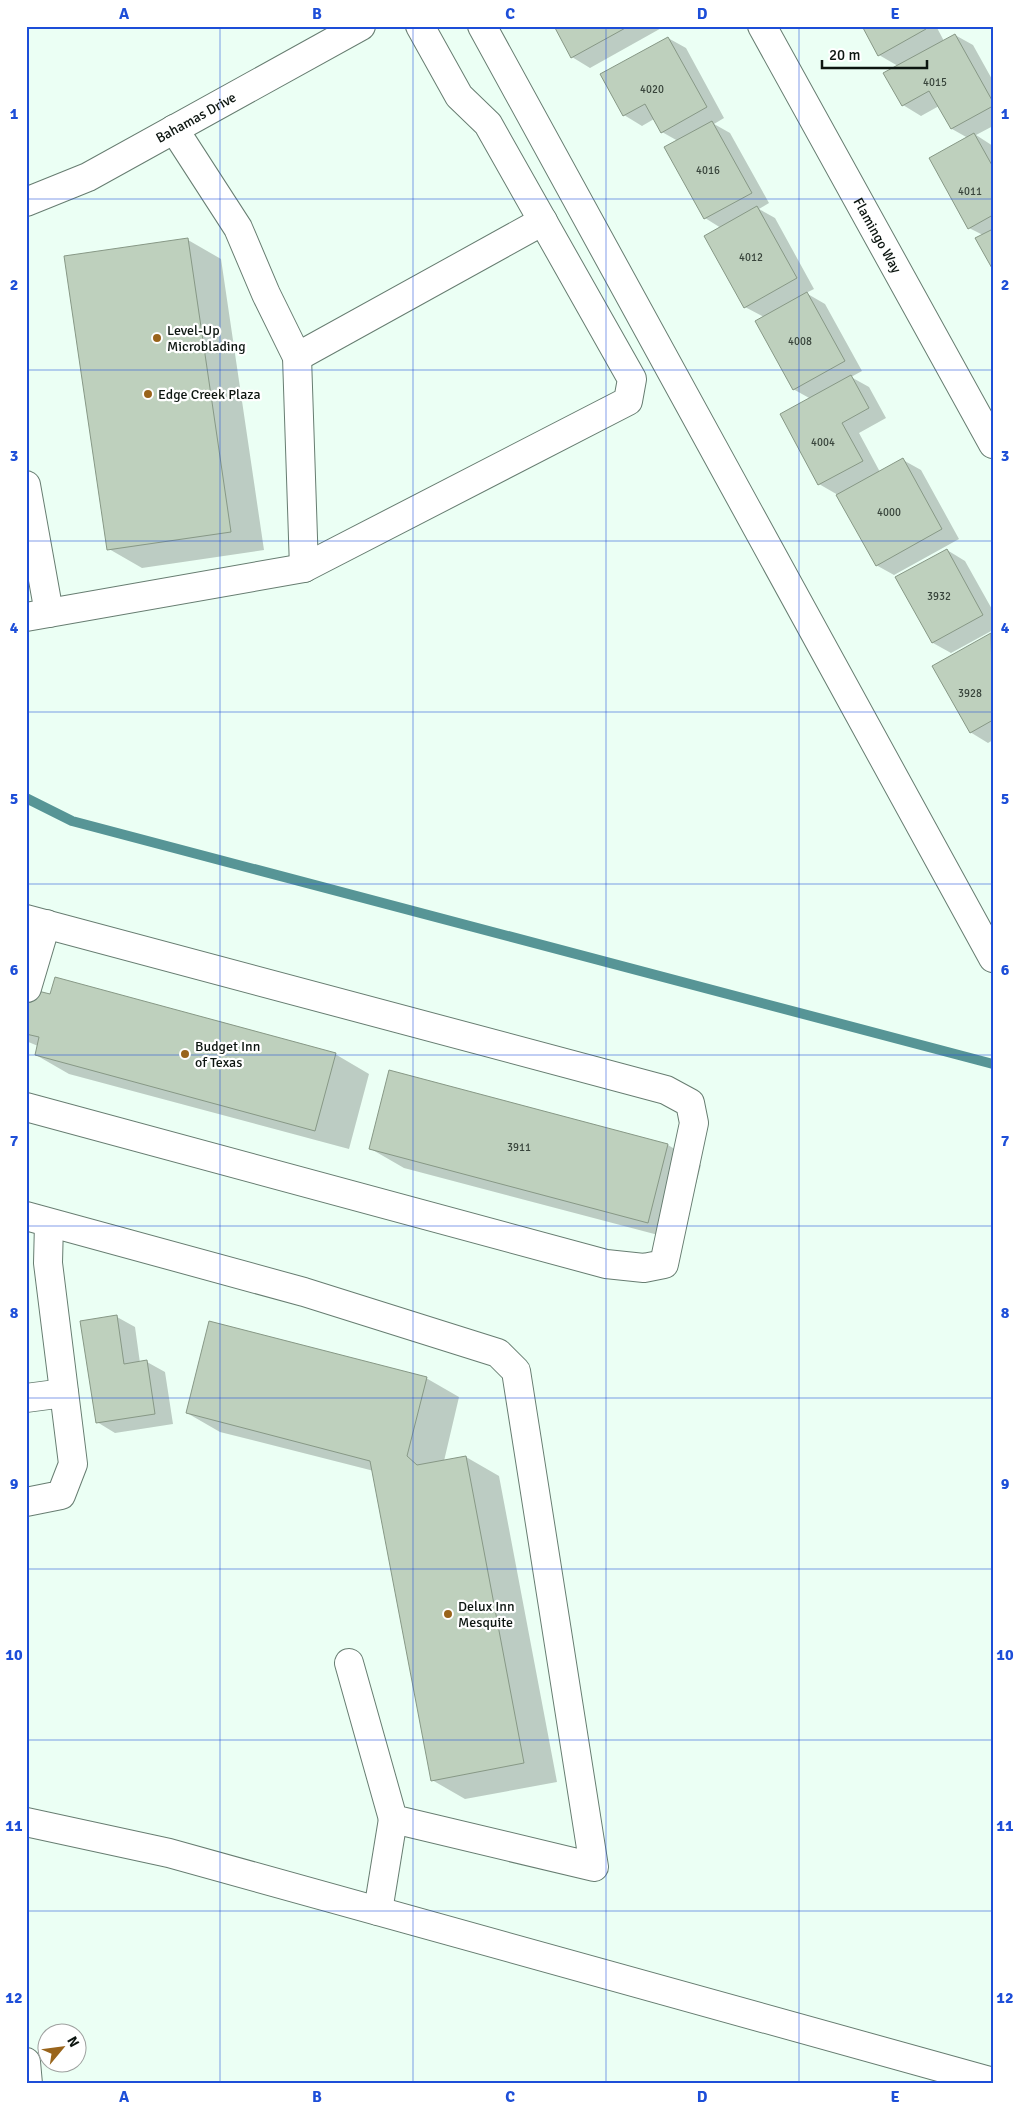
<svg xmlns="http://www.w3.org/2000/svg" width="1019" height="2110" font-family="Signika,sans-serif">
  <rect width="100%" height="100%" fill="#ebfff4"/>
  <path fill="#0003" d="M555 26H665L590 68 572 57Z
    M863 26H936L944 41 955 35 973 45 993 81V126L976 135 993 146V268L983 235 969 228 968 138 952 129 939 106 921 116 903 105 898 66 879 55Z
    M668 38 686 48 724 118 714 124 730 133 769 203 759 209 775 218 814 289 806 293 825 304 862 371 851 377 869 387 886 418 859 433 880 472 903 460 921 470 959 539 894 575 876 565 838 495 819 484 781 415 811 399 793 389 764 317 745 307 721 228 705 218 666 148 678 141 662 132 654 119 642 126 624 115Z
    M188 240 221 259 264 550 142 568 109 549Z
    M947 550 965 561 993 611V630L951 653 933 643Z
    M991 635 993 636V740L988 743 970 732Z
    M26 990 335 1054 369 1074 349 1149 69 1074 36 1055 38 1046 26 1041Z
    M668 1145 701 1165 681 1241 404 1168 371 1149Z
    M117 1317 135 1327 140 1363 147 1362 165 1372 173 1424 115 1433 97 1422Z
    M426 1378 459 1397 444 1461 466 1457 499 1476 557 1782 465 1799 432 1780 374 1471 220 1432 187 1413Z"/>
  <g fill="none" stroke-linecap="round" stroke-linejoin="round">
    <path stroke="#579596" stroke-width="10" d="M26 798 72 821 993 1064"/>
  </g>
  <path fill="#bed0bd" stroke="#879886" d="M554 26H629L571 58Z
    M862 26H925L926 29 878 56Z
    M955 34 993 102V106L951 129 929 91 902 106 883 73Z
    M668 37 707 107 661 133 645 104 623 116 600 74Z
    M712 121 752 193 704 219 664 147Z
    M974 133 993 167V215L968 229 929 158Z
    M757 206 797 278 744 308 704 236Z
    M993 229V270L975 238Z
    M188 238 231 532 107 550 64 256Z
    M807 292 845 361 793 390 755 321Z
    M851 375 869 408 842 423 863 461 818 485 780 414Z
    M903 458 942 529 876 566 836 495Z
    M947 549 983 615 932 643 895 577Z
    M991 633 993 720 970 733 932 666Z
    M55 977 336 1053 315 1131 35 1055 39 1037 26 1034V988L50 994Z
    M389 1070 668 1144 648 1223 369 1149Z
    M117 1315 124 1364 147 1360 155 1414 96 1423 80 1321Z
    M209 1321 427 1377 407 1456 417 1465 466 1456 524 1763 431 1781 370 1461 186 1413Z"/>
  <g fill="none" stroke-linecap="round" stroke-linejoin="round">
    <g stroke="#677d71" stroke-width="30">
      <g id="minor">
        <path d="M482 26 993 958"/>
        <path id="s1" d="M762 26 993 444"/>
        <path d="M174 129 238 228 266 294 297 357 304 568"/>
        <path id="s2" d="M26 202 88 177 361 26"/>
        <path d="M297 357 543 221"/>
        <path d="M26 485 49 613"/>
        <path d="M26 617 304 568 628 401 632 379 488 124 459 96 420 26"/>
        <path d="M26 919 666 1090 690 1103 694 1123 664 1264 644 1268 606 1264 26 1107"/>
        <path d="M27 988 46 924"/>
        <path d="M26 1216 304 1292 498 1353 516 1371 594 1867 393 1819 349 1663"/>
        <path d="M26 1398 64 1393"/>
        <path d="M26 1502 61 1495 73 1464 48 1263 49 1223"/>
        <path d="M378 1911 393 1819"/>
      </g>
    </g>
    <g stroke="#677d71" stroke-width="30">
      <path id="major" d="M26 1822 169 1853 993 2082
        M26 2062 28 2084"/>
    </g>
    <use href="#minor" stroke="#fff" stroke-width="28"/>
    <use href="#major" stroke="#fff" stroke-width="28"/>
  </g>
  <path fill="none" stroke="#1d4ed8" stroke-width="1" stroke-opacity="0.55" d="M220 26V2084M413 26V2084M606 26V2084M799 26V2084M26 199H993M26 370H993M26 541H993M26 712H993M26 884H993M26 1055H993M26 1226H993M26 1398H993M26 1569H993M26 1740H993M26 1911H993"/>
  <g fill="#99641b" stroke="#fff" stroke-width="2">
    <circle cx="157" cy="338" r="5"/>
    <circle cx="148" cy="394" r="5"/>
    <circle cx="185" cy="1054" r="5"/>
    <circle cx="448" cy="1614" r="5"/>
  </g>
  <g text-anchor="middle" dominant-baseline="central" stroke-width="4.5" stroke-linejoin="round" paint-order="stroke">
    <g font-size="11" fill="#38443b">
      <text x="935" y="82">4015</text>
      <text x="652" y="89">4020</text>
      <text x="708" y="170">4016</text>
      <text x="970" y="191">4011</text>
      <text x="751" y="257">4012</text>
      <text x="800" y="341">4008</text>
      <text x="823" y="442">4004</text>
      <text x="889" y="512">4000</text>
      <text x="939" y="596">3932</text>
      <text x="970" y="693">3928</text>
      <text x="519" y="1147">3911</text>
    </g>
    <g font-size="14" fill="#0c1510" stroke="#fff">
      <text stroke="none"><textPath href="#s2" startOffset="190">Bahamas Drive</textPath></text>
      <text stroke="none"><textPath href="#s1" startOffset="239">Flamingo Way</textPath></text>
    </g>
    <g font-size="14" fill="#0c1510" stroke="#fff" text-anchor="start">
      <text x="167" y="330">Level-Up<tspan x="167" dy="16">Microblading</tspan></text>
      <text x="158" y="394">Edge Creek Plaza</text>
      <text x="195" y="1046">Budget Inn<tspan x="195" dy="16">of Texas</tspan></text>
      <text x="458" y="1606">Delux Inn<tspan x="458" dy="16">Mesquite</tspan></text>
    </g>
  </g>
  <rect width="1019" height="2110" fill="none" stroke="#ffffff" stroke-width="55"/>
  <g transform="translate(62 2048) rotate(61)"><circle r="24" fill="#ffffff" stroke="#9ea19f"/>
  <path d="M0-4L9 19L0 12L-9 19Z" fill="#99641b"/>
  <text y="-8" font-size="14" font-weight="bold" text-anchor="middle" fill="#0c1510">N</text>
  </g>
  <path d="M822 60v8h105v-8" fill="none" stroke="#0c1510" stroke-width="2.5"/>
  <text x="829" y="60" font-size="15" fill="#0c1510" stroke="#ffffff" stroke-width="4" paint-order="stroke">20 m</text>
  <rect x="28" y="28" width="964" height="2054" fill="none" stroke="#1d4ed8" stroke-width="2"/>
  <g font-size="16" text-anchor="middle" font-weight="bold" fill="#1d4ed8">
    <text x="124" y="19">A</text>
    <text x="317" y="19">B</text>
    <text x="510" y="19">C</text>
    <text x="702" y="19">D</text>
    <text x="895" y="19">E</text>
    <text x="14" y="119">1</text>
    <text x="1005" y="119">1</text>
    <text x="14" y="290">2</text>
    <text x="1005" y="290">2</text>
    <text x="14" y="461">3</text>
    <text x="1005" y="461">3</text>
    <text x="14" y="633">4</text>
    <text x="1005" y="633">4</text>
    <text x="14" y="804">5</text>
    <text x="1005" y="804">5</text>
    <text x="14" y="975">6</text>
    <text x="1005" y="975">6</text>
    <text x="14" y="1146">7</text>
    <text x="1005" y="1146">7</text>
    <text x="14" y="1318">8</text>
    <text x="1005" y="1318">8</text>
    <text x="14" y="1489">9</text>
    <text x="1005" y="1489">9</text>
    <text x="14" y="1660">10</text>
    <text x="1005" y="1660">10</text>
    <text x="14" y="1831">11</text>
    <text x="1005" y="1831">11</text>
    <text x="14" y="2003">12</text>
    <text x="1005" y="2003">12</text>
    <text x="124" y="2102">A</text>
    <text x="317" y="2102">B</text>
    <text x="510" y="2102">C</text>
    <text x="702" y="2102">D</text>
    <text x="895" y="2102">E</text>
  </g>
</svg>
